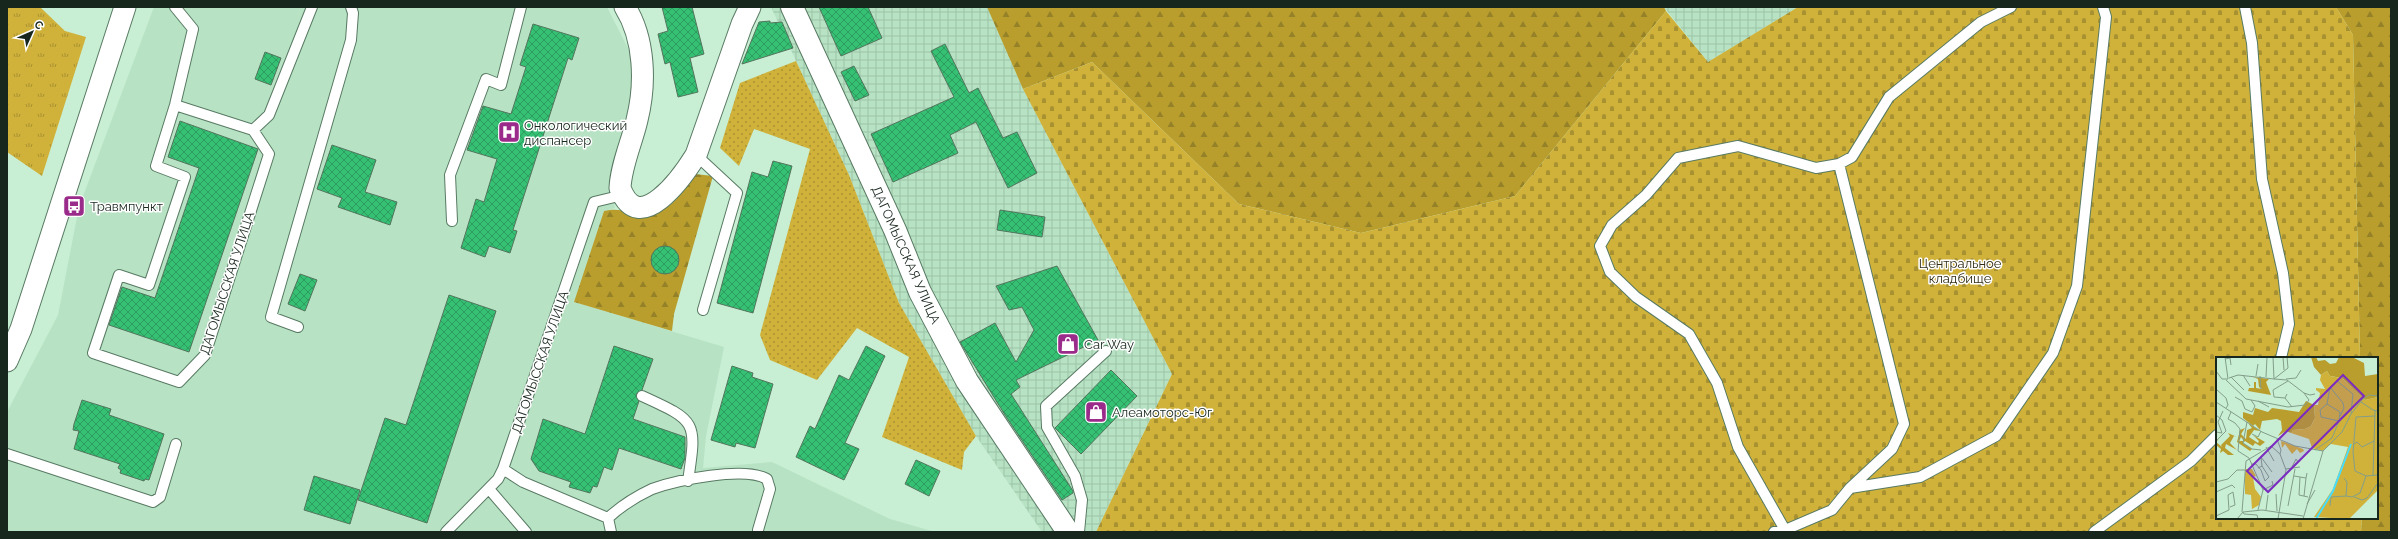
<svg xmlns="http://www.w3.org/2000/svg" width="2398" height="539" font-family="Raleway,sans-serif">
  <defs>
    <pattern id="industrial-grid" width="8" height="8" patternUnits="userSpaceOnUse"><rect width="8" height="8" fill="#b7e3c4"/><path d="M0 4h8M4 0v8" fill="none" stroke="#9dc3a8"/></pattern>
    <pattern id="grass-tufts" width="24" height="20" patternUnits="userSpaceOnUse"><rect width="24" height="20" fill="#d0b23b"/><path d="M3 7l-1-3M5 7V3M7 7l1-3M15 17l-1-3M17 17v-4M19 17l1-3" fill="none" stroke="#a89131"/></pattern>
    <pattern id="forest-firs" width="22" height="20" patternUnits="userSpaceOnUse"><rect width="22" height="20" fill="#b99e2e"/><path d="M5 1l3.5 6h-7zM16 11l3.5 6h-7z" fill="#958127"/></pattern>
    <pattern id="cemetery-stones" width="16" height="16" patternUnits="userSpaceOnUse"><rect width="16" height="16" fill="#d0b23b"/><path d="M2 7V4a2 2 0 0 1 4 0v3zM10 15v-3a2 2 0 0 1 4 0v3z" fill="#a89131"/></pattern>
    <pattern id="park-dots" width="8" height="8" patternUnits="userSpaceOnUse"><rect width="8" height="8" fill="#d0b23b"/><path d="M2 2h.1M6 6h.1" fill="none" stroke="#a89131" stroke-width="1.8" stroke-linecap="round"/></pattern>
    <pattern id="building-cross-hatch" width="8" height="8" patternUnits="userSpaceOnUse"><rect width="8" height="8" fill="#35c074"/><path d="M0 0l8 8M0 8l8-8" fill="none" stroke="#2c9c5f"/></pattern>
  </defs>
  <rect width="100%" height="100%" fill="#c8eed3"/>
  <path fill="#b7e3c4" d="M154 7H607L636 64 632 115 612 184 615 208 604 211 574 302 724 347 706 436 703 468 772 462 890 519 935 532H7V412L58 315 79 207Z"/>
  <path fill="url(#industrial-grid)" d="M771 7H987L1023 89 1172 374 1096 532H1042L976 436 899 303 849 175Z
    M1664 7H1798L1708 62Z"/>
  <path fill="url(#grass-tufts)" d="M7 7H40L65 31 86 37 42 176 7 152Z"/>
  <path fill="url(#forest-firs)" d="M987 7H1664L1666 11 1515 196 1361 233 1239 204 1092 62 1023 89Z
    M2336 7H2391V532H2361L2362 518H2377V358H2360L2353 35Z
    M695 174 713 176 674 314 672 331 574 302 604 211C620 207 632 214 647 213 671 213 683 191 695 174Z"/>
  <path fill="url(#cemetery-stones)" d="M1798 7H2336L2353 35 2360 358H2217V518H2362L2361 532H1096L1172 374 1023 89 1092 62 1239 204 1361 233 1515 196 1666 11 1708 62Z"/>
  <path fill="url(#park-dots)" d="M796 61 849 175 899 303 976 436 964 452 962 470 882 437 909 357 857 328 817 380 770 360 760 335 810 149 754 129 739 166 720 148 740 83Z"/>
  <path fill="url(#building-cross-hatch)" stroke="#52755d" d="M662 7H692L704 54 690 58 698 92 678 97 670 62 665 64 658 34 668 31Z
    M819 7H868L882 38 841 56Z
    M770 21V23L782 22 793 48 742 64 759 22Z
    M533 24 579 38 572 60 568 58 513 230 517 231 510 253 489 246 485 257 461 248 476 199 484 202 497 159 467 150 483 106 511 114 526 67 520 65Z
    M945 44 969 93 978 88 1003 138 1017 132 1037 173 1008 188 976 122 950 135 958 153 893 182 871 134 954 97 931 51Z
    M265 52 281 58 271 85 255 79Z
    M854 66 869 95 855 101 841 72Z
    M180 121 258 149 189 352 109 325 122 287 155 298 199 168 168 157Z
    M332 145 376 160 365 192 397 202 390 225 338 207 342 198 317 189Z
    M773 161 792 166 753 313 717 303 752 172 768 177Z
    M1000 210 1045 217 1042 237 997 230Z
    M651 260a14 14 0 1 1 28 0a14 14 0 1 1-28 0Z
    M1057 266 1098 340 1016 380 1020 387 1011 394 1073 491V493L1062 500 1005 415 960 342 995 323 1016 362 1034 330 1022 307 1009 310 996 286Z
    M300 274 317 280 305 311 288 304Z
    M449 295 496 311 427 523 358 500 385 418 406 425Z
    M614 346 653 359 642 390 636 394 639 401 633 419 685 437V458L681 469 619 448 612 470 604 467 597 487 593 486 590 493 569 487 571 482 539 471 531 459 543 419 585 434Z
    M866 346 885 356 845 443 859 449 844 480 796 457 810 426 815 429 839 375 849 380Z
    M732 366 753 373 752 377 773 384 755 448 736 443 735 447 711 440Z
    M1111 370 1137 396 1081 454 1055 428Z
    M82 400 111 409 109 415 164 434 149 480 145 479 144 481 120 473 121 470 118 468 120 464 74 449 79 431 73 430 74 424Z
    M916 460 940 471 929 496 905 484Z
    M314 476 360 490 350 524 304 510Z"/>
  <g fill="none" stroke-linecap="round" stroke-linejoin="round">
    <g stroke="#587a63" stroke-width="12">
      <path id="service" d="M175 7 193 29 175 105 156 166 185 177 149 285 119 275 93 353 179 382 205 355 269 154 253 130
        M2245 7 2252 43 2262 179 2283 273 2289 324 2281 358
        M175 105 253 130 269 115 312 7
        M696 155 737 193 703 310
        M452 221 450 175 486 79 501 85 521 7
        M298 327 271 317 351 40 353 13 351 7
        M642 396C697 421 697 421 688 481
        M7 454 153 502 160 497 176 444
        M503 469 523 482 608 518 611 532
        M1850 488 1920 477 1996 436 2053 353 2077 286 2106 17 2103 7
        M489 489 526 532
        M608 518C620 507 637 496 652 489 677 480 744 466 767 479L770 489 758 530
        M1785 530 1832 510 1850 488 1892 449 1904 424 1839 164
        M446 532 498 479 503 469 594 202 623 195
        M1079 532 1082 500 1075 476 1047 427 1046 406 1106 351
        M1774 532 1785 530 1738 447 1717 383 1689 334 1636 297 1610 272 1600 246 1612 225 1646 195 1678 158 1738 146 1816 168 1839 164 1852 157 1889 97 1981 22 2011 7
        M2094 532 2191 461 2217 435"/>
    </g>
    <g stroke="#587a63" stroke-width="23">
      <path id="minor" d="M625 7C645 39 646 84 637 120 632 142 621 165 620 188 639 239 683 176 696 155L742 24 750 7
        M7 361 21 329 125 7"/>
    </g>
    <g stroke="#587a63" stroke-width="24">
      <path id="tertiary" d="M792 7 895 230 920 292 967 381 1068 532"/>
    </g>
    <use href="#service" stroke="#fff" stroke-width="10"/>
    <use href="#minor" stroke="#fff" stroke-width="21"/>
    <use href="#tertiary" stroke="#fff" stroke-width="22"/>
  </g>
  <defs>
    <g id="hospital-square" transform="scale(1.15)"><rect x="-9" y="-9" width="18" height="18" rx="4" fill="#9a2b8a" stroke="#fff"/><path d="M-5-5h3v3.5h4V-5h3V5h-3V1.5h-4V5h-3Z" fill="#fff"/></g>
    <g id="bus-square" transform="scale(1.15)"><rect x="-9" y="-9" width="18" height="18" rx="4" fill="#9a2b8a" stroke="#fff"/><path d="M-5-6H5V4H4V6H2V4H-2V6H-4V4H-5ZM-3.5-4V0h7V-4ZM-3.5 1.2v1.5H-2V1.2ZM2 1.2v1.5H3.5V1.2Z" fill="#fff"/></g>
    <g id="shop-square" transform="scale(1.15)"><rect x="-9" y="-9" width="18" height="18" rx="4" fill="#9a2b8a" stroke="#fff"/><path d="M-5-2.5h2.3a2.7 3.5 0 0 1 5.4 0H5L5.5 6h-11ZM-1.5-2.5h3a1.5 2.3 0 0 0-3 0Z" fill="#fff"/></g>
  </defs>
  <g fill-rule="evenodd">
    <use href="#hospital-square" x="509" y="132"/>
    <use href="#bus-square" x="74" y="206"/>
    <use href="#shop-square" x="1068" y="344"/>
    <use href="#shop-square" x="1096" y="412"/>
  </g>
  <g text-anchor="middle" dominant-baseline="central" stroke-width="3" stroke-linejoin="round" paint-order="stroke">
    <g font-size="13" fill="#18271d" stroke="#fff" text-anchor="start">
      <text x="524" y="125">Онкологический<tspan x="524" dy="15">диспансер</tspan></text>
      <text x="90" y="206">Травмпункт</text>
      <text x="1084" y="344">Car Way</text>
      <text x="1112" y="412">Алеамоторс-Юг</text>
    </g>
    <g font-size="13" fill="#18271d" stroke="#fff">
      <text transform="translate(906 255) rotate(66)">ДАГОМЫССКАЯ УЛИЦА</text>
      <text transform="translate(227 283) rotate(-72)">ДАГОМЫССКАЯ УЛИЦА</text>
      <text transform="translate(540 362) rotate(-71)">ДАГОМЫССКАЯ УЛИЦА</text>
    </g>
    <g font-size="13" fill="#332d16" stroke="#fff">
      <text x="1960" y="263">Центральное<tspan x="1960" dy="15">кладбище</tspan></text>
    </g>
  </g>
  <g transform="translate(2216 357)">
    <rect width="162" height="162" fill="#c8eed3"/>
    <path d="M29 112H36L40 119 37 120 39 132 45 140 43 148 36 152 35 138 29 137Z" fill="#d0b23b"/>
    <path d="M95 0H100L102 4 109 3 114 7 120 6 123 0H136L148 6 149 19 162 17V40L149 43 126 21 114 19 111 14 105 18 98 10ZM37 20 53 22 50 25 55 38 32 34 33 31H38V25H40V31L46 32 43 30 42 22ZM90 44 98 48 99 61 95 69 89 72 77 73 75 76 70 74 62 79 66 73 65 64 61 62 46 64 44 73 39 67 37 69 27 61V55L37 58 39 51 52 55 56 51 83 55ZM32 66 44 74 38 73 33 80 42 86 43 84 37 78 49 85 44 89 39 86 37 89 29 84 27 86 28 84 25 80 23 84H27V86L36 92 34 94 21 85 24 73 29 71 25 77 30 82 31 73 36 71ZM12 76 21 80 18 79 14 86 21 93 10 87 9 91 18 98H12L7 94 4 96 5 92 0 88V84L3 82 0 85 6 90 5 88 14 79Z" fill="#b99e2e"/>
    <path d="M111 14 114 19 126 21 149 43 162 40V133L133 162 98 160 117 132 132 90 115 87 106 94 96 91 93 82 75 76 77 73 89 72 95 69 99 61 98 48H102L104 36 100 33V31L109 32 104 23 105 18Z" fill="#d0b23b"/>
    <path d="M65 84 87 92 88 94 84 96 81 92 76 97 69 87 66 91Z" fill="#d0b23b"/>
    <path fill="none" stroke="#48ddfc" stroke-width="2" d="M100 162 117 134 135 87"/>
    <path fill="none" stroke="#829e8a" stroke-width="1" d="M57 0 58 22 71 23 88 36M67 0 68 13M9 2 14 1 15 8M0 14 6 22H12L9 0M27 18 34 29M40 19 42 7M44 19 45 32M15 20 28 33M50 20 51 0M13 21 22 18 58 22 72 11 71 0M70 22 80 21 85 13M10 23 30 42 72 50 89 48 93 43 88 36 94 38 99 37M121 24 137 37 135 56M0 32 10 41 12 48 10 51M71 37 69 41 76 50M19 40 26 44 29 52 36 55 39 49 35 43M69 41 58 40 57 33 72 24M42 44 53 50M0 45 46 75 79 89 107 94M145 45 157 53 162 54M111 47 124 55 123 64M15 55 12 62 19 66 24 72 22 94 33 101M0 58 6 63 10 74 0 84M159 59 140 60 137 95 139 114 150 119 162 118M31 65 27 86 36 92 45 93M0 75 6 76 2 65 7 54M36 77 42 80 45 74M61 82 65 93 64 97M138 87 141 85 146 90 158 84M50 90 58 104M99 93 116 81 123 64 105 60 104 53 111 47 114 30 127 46 128 51 124 59M33 101 47 133 42 153M35 107H40L45 113 49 124 53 120 46 109M76 110 80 102 82 105M42 111 46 109 45 100 56 115M70 112 84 110M157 118 159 54M78 119 90 121 91 116M84 120 83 138 92 140M128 121 131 125 130 139 136 140 144 136 150 119M0 125 12 122 21 113H29M47 133 57 128 56 124M0 135 16 128 19 131M60 137 61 154M88 139 90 121M138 140 146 143 151 141 162 126M91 147 99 133M72 149 79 112M114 149 115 140 130 139M50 153 52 138M26 155 30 104 55 89 64 97 70 113 62 162M27 155 28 157 41 158 42 162M0 159 13 153 12 138 17 135 19 148 14 150M21 162 27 155 46 153 87 159M87 162 107 94 126 75 135 57 147 42 153 38 162 39"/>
    <path fill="#7b2cbf" fill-opacity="0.15" stroke="#7b2cbf" stroke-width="2" d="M127 18 148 39 52 135 31 114Z"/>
    <rect width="162" height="162" fill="none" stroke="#18271d" stroke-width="2"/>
  </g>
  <rect width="2398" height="539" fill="none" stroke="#18271d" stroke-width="16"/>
  <g transform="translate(32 32) rotate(45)" stroke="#ffffff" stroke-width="3" paint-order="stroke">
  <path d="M0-3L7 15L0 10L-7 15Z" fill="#18271d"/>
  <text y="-6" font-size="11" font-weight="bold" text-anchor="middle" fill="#18271d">С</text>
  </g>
</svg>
